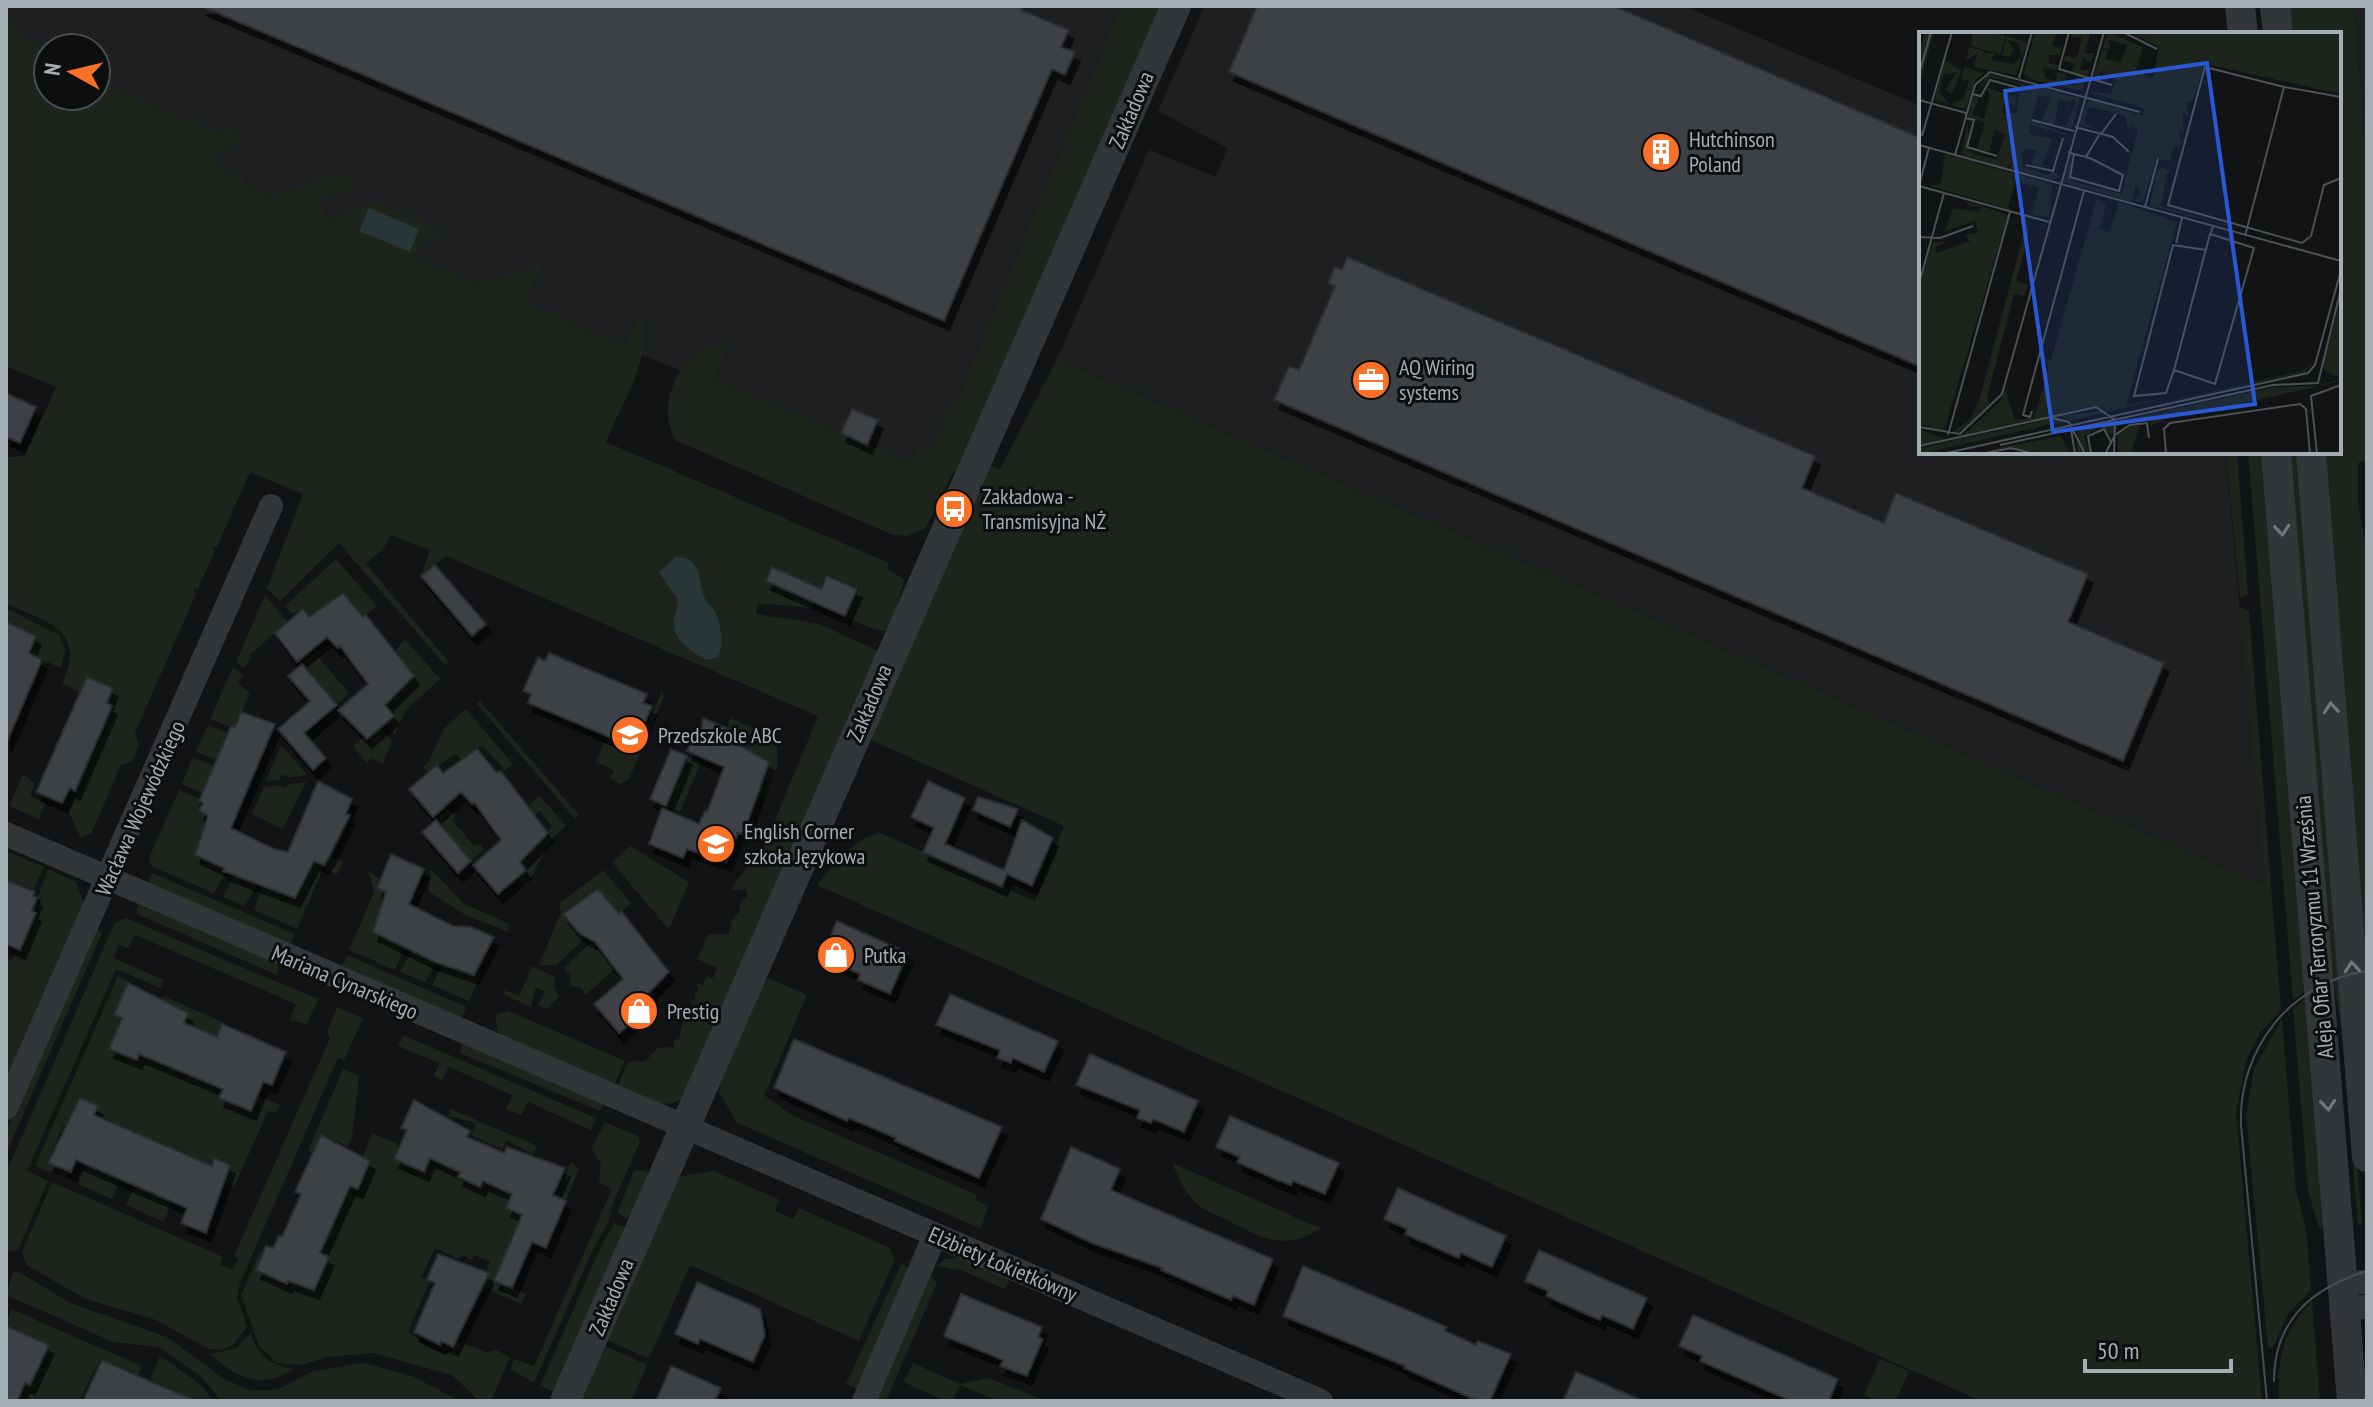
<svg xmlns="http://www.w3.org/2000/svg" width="2373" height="1407" font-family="'PT Sans Narrow',sans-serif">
  <defs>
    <filter id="shadow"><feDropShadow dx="5" dy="9" stdDeviation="0" flood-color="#0009"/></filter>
  </defs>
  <rect width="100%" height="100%" fill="#121314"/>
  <path fill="#1e1f21" d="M6 6H1128L940 457 917 467 277 206 96 89V48H48V58L6 31Z
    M1205 6H1684L1921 106V452H2226L2264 885 1057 359 1149 150 1216 177 1227 148 1158 111Z
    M2354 6H2367V161Z"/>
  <path fill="#1d241c" d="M1121 6H1166L959 474 953 472 926 528 908 536 893 535 677 441C657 417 673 365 699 350 706 346 715 346 724 345L727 347 714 379 910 462 917 446 931 452 944 421 936 417 949 408 959 396Z
    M2288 6H2354L2367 161V461L2358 463V502L2367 553V968L2324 452H2339V34H2290Z
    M6 15 21 34 48 51V96H96V81L220 134 224 127 238 132 240 144 215 156 217 165 244 177 248 186 274 197 333 174 361 184 320 199 327 220 375 201 448 232 417 246 413 257 480 285 543 262 526 303 625 346 640 311C656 354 622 402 606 442L889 563 887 569 904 579 891 631 876 630 846 617 859 589 827 574 811 608 758 603 756 614 819 624 881 652 683 1099C661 1112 638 1095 618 1086L628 1062 646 1061 657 1048 674 1047V1040L679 1039 685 1016 689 1015 688 1009 692 1008 691 1001 696 1000 694 993 699 991 697 984 703 985 707 976 713 978 717 968 697 959 708 935 729 934 732 920 740 911 739 904 747 896 746 889 730 890 766 842 818 716 446 556 421 576 430 550 390 535 384 548 366 564 448 661 445 665 339 543 280 601 267 588 303 494 250 472 217 547H211L215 551 198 589 193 588 196 594 135 733 139 745 132 762 121 765 91 834 81 838 69 813 78 792 75 791 112 706 107 703 113 688 87 677 80 692 62 684C87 631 49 622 6 604V457L25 456 56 387 6 366Z
    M1057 359 2264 885 2239 607 2249 610 2281 1010 2260 1033 2246 1060 2236 1112 2262 1401H1981L817 885C831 867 857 836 880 833L1035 901 1064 826 868 739 989 465 1000 469Z
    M2226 452H2237L2248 595 2240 598Z
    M2248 452H2264L2307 990 2293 1000Z
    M2287 452H2300L2362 1224H2358L2341 1026 2328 945Z
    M336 559 377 606 363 617 343 594 309 617 303 610 292 614 285 606Z
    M265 595 288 622 250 654 252 657 244 668 236 662Z
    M6 608 59 635 65 649 61 668 31 655 37 635 8 623 6 627Z
    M405 639 440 679 406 710 395 735 385 724V705L397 695 394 652Z
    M315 653 349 693 337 705 302 664Z
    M233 667 243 675 238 683 250 693 235 727H231L210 719Z
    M662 691 664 697 629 779 621 784 610 779 614 770 596 762 604 743 634 756Z
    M480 701 579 815 575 819 477 704Z
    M466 709 513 764 502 773 503 768 482 745 463 762 456 754 429 772 423 767 428 763 444 728Z
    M730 718 776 738 778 764 766 796H758L757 790 769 762 733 742 737 733 728 729Z
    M208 725 228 733 217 760 196 752Z
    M377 726 392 741 383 764 370 758 367 764 353 746Z
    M281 745 308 775 289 778 282 774 279 780 266 781Z
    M687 756 701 762 680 812 666 806Z
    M193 757 215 766 202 793 182 784Z
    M23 774 35 784 30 796 46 803 39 819 9 806Z
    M306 782 283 829 252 814 264 787 279 785 284 788 289 784Z
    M179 790 200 799 199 811 208 816 195 855 224 868 226 872 214 893 152 867 149 858Z
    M539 795 566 826 550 841 526 887 519 880 526 870 520 862 552 827 540 811 534 816 528 808Z
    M449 809 455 815 452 820 474 846 480 844 484 849 471 861 436 820Z
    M630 846 689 882 669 930 612 862Z
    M6 851 44 867 33 891 6 879Z
    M328 856 343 861 337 874 323 869 297 929 254 910 262 888 308 876 314 861 324 865Z
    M48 869 76 882 84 903 6 1080V959L11 961 16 949 21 951 26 937 20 934 24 923 32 925 37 913 33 910Z
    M431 869 463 903 509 924 508 932 464 914 429 892Z
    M603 870 631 903 619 914 576 903 563 914 587 937 556 965H539L561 912 559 904Z
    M235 872 255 881 256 885 245 906 223 897Z
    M369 872 380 879 377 888 386 892 380 907 404 949 395 970 349 950 374 892Z
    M152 873 295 934 289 946 147 885Z
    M140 905 280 965 277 975 137 914V907Z
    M125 918 318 999 307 1024 290 1020 296 1004 135 935 128 948 119 945 113 958 164 980 160 988 116 969 27 1171 48 1181 18 1250 10 1251 6 1248V1173L114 924Z
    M97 930 102 933 6 1154V1132Z
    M591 942 616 967 586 995 580 987 570 986 571 977 564 968Z
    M413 949 433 957 435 962 426 982 400 972Z
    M347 955 466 1007 461 1020 341 968Z
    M444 962 481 973 469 1001 432 985Z
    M532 966 555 977 554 987 559 997 547 1009 538 1005 545 992 536 987 531 1007 504 994 505 990 519 996Z
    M118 976 128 981 114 1015 121 1019 109 1049 137 1061 140 1055 222 1090 219 1098 251 1111 258 1096 280 1105 275 1112 268 1111 234 1187 224 1183 231 1164 214 1157 211 1165 95 1114 98 1105 80 1098 67 1127 63 1126 47 1163 68 1172 65 1178 35 1166Z
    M769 978 807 995 764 1095 792 1115 977 1195 975 1200 988 1206 981 1229 737 1123 719 1092 720 1085 765 980Z
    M163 996 223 1022 216 1036 184 1022 188 1013 158 1007Z
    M2307 997 2326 1227 2319 1228 2308 1191 2293 1008Z
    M337 1007 363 1018 344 1060 338 1058 240 1283 237 1297 247 1327 233 1345 222 1350 209 1349 156 1320 86 1299 26 1265 22 1252 52 1182 223 1257 220 1265 233 1270 238 1258 234 1256 330 1038 327 1032Z
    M508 1011 625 1061 614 1085 498 1035 495 1015Z
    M2282 1019 2296 1191 2306 1228 2311 1290 2288 1314 2273 1348H2268L2246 1114 2254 1069Z
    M403 1035 596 1118 591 1130 528 1102 521 1115 506 1109 512 1095 449 1067 442 1080 434 1076 439 1063 398 1046Z
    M463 1043 603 1103 600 1111 460 1053Z
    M343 1069 359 1076 352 1137 348 1146 320 1134 312 1152 308 1151Z
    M451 1109 537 1146 533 1155 507 1140 502 1149 471 1135 476 1123 448 1116Z
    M605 1122 638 1136 640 1142 613 1203 609 1221 595 1245 534 1383 510 1369 514 1359 534 1366 612 1189 599 1183 601 1164 591 1149Z
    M372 1133 399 1144 394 1158 423 1172 430 1158 460 1172 458 1177 480 1186 483 1181 512 1195 507 1208 521 1215 518 1222 534 1229 550 1193 556 1196 571 1162 579 1169 546 1248 531 1243 512 1288 526 1294 521 1304 481 1286 490 1262 474 1255 472 1260 462 1255 459 1259 435 1248 421 1277 430 1281 408 1331 427 1346 448 1355 456 1340 485 1352 496 1350 510 1357 491 1401H479L452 1375 373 1353 327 1357 302 1365 277 1363 259 1346 241 1295 263 1245 256 1271 287 1285 289 1282 315 1290 330 1257 321 1253 351 1187 359 1190 371 1161 363 1157Z
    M1172 1163 1306 1222 1321 1228C1286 1252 1262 1238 1227 1220 1219 1215 1206 1212 1199 1206 1186 1196 1179 1178 1172 1163Z
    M86 1165 120 1180 112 1199 78 1184Z
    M639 1170 651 1173 633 1222 617 1213 634 1171Z
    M713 1171 780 1200 775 1211 793 1219 799 1208 890 1248 894 1261 859 1341 690 1265 649 1359 607 1340 679 1177Z
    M135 1186 172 1202 164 1222 126 1205Z
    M615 1223 625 1227 557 1393 540 1386 602 1244Z
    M960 1258 1009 1279 1005 1289 963 1271 936 1266 945 1259Z
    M901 1264 912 1268 861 1386 855 1388 846 1384Z
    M19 1272 70 1303 167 1337 224 1379 250 1390H277L313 1371 364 1363 412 1376 460 1401H221L202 1377 159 1347 113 1342 6 1295 13 1273Z
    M929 1273 937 1283 886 1401H874Z
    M2312 1301 2320 1401H2279C2276 1362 2283 1330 2312 1301Z
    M11 1309 142 1366 138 1375 101 1358 79 1401H18L26 1384 31 1386 49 1344 6 1325Z
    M251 1333C257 1357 270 1365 294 1369 262 1390 236 1378 210 1354L237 1348Z
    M605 1346 647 1365 631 1401H581Z
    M160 1356 200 1384 214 1401H173L177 1391 150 1380Z
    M1880 1359 1909 1371 1896 1401H1878L1864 1395Z
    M913 1363 960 1384 989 1378 1046 1401H998L960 1385 952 1401H945L904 1382Z"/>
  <path fill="#283638" d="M369 208 419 229 410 252 359 231Z
    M676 557C703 557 698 582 705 599 707 604 714 608 716 614 721 625 724 647 718 657L707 660C692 652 671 639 674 620 675 612 678 608 678 600L659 572Z"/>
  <path fill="#3e4144" stroke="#2c2d30" stroke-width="2" filter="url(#shadow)" d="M201 6H1023L1021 10 1069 30 1061 47 1075 52 1065 75 1052 69 944 321Z
    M1257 6H1614L1921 138V367L1229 72Z
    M1347 257 1815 456 1802 488 1884 523 1896 493 2088 574 2068 622 2164 663 2123 761 1274 400 1289 366 1299 370 1335 286 1328 283 1335 267 1342 270Z
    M6 393 36 407 20 443 6 437Z
    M852 409 878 420 867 445 841 433Z
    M435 565 486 624 472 636 421 576Z
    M772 567 821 589 827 576 857 589 845 616 766 581Z
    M343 593 363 617 366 615 414 676 385 705 394 716 367 739 338 710 368 684 340 646 338 648 327 637 297 662 275 633 303 609 309 617Z
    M6 622 36 636 29 653 42 660 6 744Z
    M549 653 647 694 643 703 652 706 637 740 629 736 626 744 528 703 531 694 523 691 538 657 545 661Z
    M302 664 337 705 304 733 326 758 313 770 278 729 310 701 288 676Z
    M87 677 113 688 107 703 112 706 75 791 70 788 62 803 36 792Z
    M241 712 275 724 231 828 274 849 288 852 318 781 352 799 346 814 350 815 329 857 324 865 314 861 295 898 223 871 224 868 195 855 208 816 199 811 203 803 199 801 231 726 235 727Z
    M703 718 737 733 733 742 769 762 747 824 742 834 738 833 726 862 687 849 683 858 649 844 662 808 699 824 705 811 707 812 724 767 687 751 698 726 702 727Z
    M477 749 497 773 500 771 506 778 548 833 520 862 526 870 498 894 473 865 501 840 474 802 472 804 461 792 433 817 409 789 437 765 443 773Z
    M671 749 687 756 666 806 650 799Z
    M928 781 965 798 945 844 1004 870 1022 820 1053 838 1032 886 1007 874 1002 887 923 852 934 828 911 817Z
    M978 797 1018 809 1010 827 973 810Z
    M436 820 471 861 458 873 422 832Z
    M391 854 424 869 409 904 453 926 471 927 494 937 474 975 435 962 373 932 386 892 377 888Z
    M6 880 35 892 33 896 37 898 32 911 36 913 20 950 6 944Z
    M598 889 619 914 621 911 669 972 640 1002 647 1010 619 1033 594 1004 623 979 595 942 579 933 563 914Z
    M837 921 908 953 890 994 858 980 860 974 821 957Z
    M128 983 188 1013 184 1023 217 1037 222 1024 286 1052 272 1085 263 1082 251 1111 219 1098 223 1089 139 1054 137 1060 109 1049 122 1018 114 1015Z
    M950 994 1058 1041 1044 1072 1013 1058 1011 1063 997 1058 1000 1050 936 1025Z
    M794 1039 1002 1127 979 1178 895 1141 896 1138 849 1118 847 1121 774 1088Z
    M1090 1054 1198 1101 1184 1132 1153 1119 1151 1123 1137 1118 1140 1110 1076 1085Z
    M80 1098 98 1106 94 1115 212 1166 214 1158 230 1165 206 1233 181 1223 187 1208 76 1160 71 1172 48 1163Z
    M414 1100 470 1131 467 1137 504 1153 507 1147 565 1168 553 1195 566 1201 546 1248 532 1242 512 1288 494 1281 522 1215 506 1208 512 1194 483 1181 480 1187 458 1177 460 1172 430 1158 424 1172 394 1159 407 1130 401 1128Z
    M1230 1116 1339 1163 1325 1194 1293 1181 1291 1185 1277 1180 1237 1162 1240 1157 1216 1147Z
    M321 1135 370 1161 358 1189 350 1186 320 1253 329 1257 314 1290 288 1281 287 1284 256 1270 266 1246 273 1248 279 1236 282 1237 301 1194 295 1192Z
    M1071 1147 1120 1169 1111 1190 1273 1259 1254 1305 1233 1296 1231 1300 1161 1270 1162 1268 1092 1243 1041 1219Z
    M1398 1188 1506 1236 1492 1267 1461 1253 1459 1258 1445 1252 1405 1234 1407 1229 1384 1219Z
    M1539 1250 1647 1298 1633 1329 1602 1315 1600 1320 1586 1314 1546 1296 1548 1291 1525 1281Z
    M438 1254 489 1273 453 1347 441 1341 440 1345 414 1332 435 1283 427 1279Z
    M1303 1266 1447 1327 1445 1331 1476 1345 1478 1341 1511 1354 1490 1401H1478L1404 1368 1405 1366 1283 1316Z
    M697 1282 760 1309 765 1335 753 1362 700 1339 698 1344 675 1334Z
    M961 1294 1042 1327 1038 1337 1043 1339 1027 1376 1000 1366 1003 1360 944 1336Z
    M1693 1315 1838 1379 1829 1401H1791L1700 1361 1702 1356 1679 1346Z
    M6 1326 49 1345 30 1385 25 1383 17 1401H6Z
    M102 1360 149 1381 197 1401H83Z
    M671 1366 721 1388 715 1401H656Z
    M1576 1372 1586 1376 1643 1401H1563Z"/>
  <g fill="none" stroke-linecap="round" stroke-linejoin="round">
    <path stroke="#333639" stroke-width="24" d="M6 834 1321 1401
      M6 1108 271 506
      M2343 1283 2367 1282
      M2345 1308 2367 1307
      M864 1401 935 1235"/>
    <path stroke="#333639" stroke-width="30" d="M2240 6 2243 34
      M2275 6 2278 34
      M2276 452 2352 1401
      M2311 452 2367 1157
      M565 1401 1176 6"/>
    <path stroke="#484d50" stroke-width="2" d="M2274 1381C2274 1320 2312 1288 2367 1271
      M2267 1401 2241 1125C2238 1049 2291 982 2367 971"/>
  </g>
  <defs><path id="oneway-chevron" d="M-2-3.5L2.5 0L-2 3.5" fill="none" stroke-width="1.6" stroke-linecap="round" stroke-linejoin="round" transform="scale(2)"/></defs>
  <g stroke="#71787d">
    <use href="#oneway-chevron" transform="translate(2282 530) rotate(85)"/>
    <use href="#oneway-chevron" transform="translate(2331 708) rotate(-95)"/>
    <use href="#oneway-chevron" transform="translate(2352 967) rotate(-95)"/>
    <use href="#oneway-chevron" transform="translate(2328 1105) rotate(85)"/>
  </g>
  <defs>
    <g id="building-disc" transform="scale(2)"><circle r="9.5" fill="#f97026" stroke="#0d0e0f"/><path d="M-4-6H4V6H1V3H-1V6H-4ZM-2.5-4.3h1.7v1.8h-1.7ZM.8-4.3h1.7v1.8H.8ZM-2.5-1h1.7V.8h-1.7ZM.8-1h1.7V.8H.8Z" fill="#fff"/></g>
    <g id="office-disc" transform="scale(2)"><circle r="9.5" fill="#f97026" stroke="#0d0e0f"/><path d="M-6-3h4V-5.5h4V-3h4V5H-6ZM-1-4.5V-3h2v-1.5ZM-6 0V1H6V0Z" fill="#fff"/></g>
    <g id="bus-disc" transform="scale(2)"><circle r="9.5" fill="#f97026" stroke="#0d0e0f"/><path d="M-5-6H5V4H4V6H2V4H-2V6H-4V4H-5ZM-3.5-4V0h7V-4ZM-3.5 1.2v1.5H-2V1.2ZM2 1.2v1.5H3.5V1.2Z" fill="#fff"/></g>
    <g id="school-disc" transform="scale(2)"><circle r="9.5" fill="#f97026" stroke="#0d0e0f"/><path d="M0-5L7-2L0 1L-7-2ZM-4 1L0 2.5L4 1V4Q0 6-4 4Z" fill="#fff"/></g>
    <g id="shop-disc" transform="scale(2)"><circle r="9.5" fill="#f97026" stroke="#0d0e0f"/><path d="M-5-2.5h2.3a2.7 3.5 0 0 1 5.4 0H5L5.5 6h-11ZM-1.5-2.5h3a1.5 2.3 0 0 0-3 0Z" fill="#fff"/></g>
  </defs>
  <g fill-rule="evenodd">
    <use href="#building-disc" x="1661" y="152"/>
    <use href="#office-disc" x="1371" y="380"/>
    <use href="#bus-disc" x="954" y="509"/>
    <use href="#school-disc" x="630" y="735"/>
    <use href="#school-disc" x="716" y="844"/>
    <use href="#shop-disc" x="836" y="955"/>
    <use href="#shop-disc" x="639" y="1011"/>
  </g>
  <g text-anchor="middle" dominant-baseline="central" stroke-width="6" stroke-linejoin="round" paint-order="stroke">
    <g font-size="22" fill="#a3aeb5" stroke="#0d0e0f">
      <text transform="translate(1131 110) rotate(-67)">Zakładowa</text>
      <text transform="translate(869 703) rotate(-67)">Zakładowa</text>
      <text transform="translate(140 808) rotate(-66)">Wacława Wojewódzkiego</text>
      <text transform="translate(2314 927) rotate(-95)">Aleja Ofiar Terroryzmu 11 Września</text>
      <text transform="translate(345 982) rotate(23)">Mariana Cynarskiego</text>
      <text transform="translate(1003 1264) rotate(23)">Elżbiety Łokietkówny</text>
      <text transform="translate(611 1297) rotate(-67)">Zakładowa</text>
    </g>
    <g font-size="22" fill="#a3aeb5" stroke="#0d0e0f" text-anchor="start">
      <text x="1689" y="139">Hutchinson<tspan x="1689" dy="25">Poland</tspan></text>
      <text x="1399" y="367">AQ Wiring<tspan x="1399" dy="25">systems</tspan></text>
      <text x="982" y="496">Zakładowa -<tspan x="982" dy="25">Transmisyjna NŻ</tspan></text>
      <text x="658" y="735">Przedszkole ABC</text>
      <text x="744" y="831">English Corner<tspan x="744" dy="25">szkoła Językowa</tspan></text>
      <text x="864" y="955">Putka</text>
      <text x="667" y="1011">Prestig</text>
    </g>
  </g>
  <g transform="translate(1919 32)">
    <rect width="422" height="422" fill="#121314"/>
    <path d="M6 0H15L0 54V20ZM54 0 87 3 81 22 52 14ZM116 0H138L133 14 143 16 141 23H131L129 31 138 33 137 38 124 35 127 46 137 49 138 40 147 42 145 51 157 54 160 46 166 48 163 59 105 46H113L105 42ZM154 0H172L165 21H175L172 31 164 26 161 38H170L169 44 152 40 157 33 144 28 147 23 156 27 159 23 163 6 152 5ZM189 0 224 15 217 37 234 47 240 15 211 0H422V62L286 32 274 68 267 70 270 83 264 82V100L260 96 262 114 255 113 251 127 257 129 237 127 224 170 216 169 222 161 217 152 212 170 144 150 153 122 152 149 202 162 219 98 214 95 202 108 217 90 209 97 206 84 178 76H169L165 91 182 100 158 91 171 67 224 84 225 76 169 60 192 61 198 48 181 40 182 49 174 44 184 17 189 19 186 27 202 31 208 13 190 8 191 17 184 16ZM88 4 108 10 97 43 55 35 58 22 47 28 50 15 65 19 64 25 66 20 76 22 72 28 95 32 103 24 99 11 88 8 95 18 90 25 83 23ZM26 29 42 38 33 62 26 58 38 40 25 42 20 60 31 72 15 68ZM45 35 65 41 56 49 47 77 32 73 45 66 50 48 43 49ZM69 42 161 66 153 97 147 94 157 69 153 67 145 94 151 70 140 68 135 93 123 88 132 65 120 64 121 59 112 88 152 104 111 93 110 102 133 107 123 132 128 135 112 132 118 119 106 116 103 122V135L129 143 135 139 141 145 133 148 90 136 95 128 88 136 42 123 49 89 50 120 77 128 86 103 76 97 70 120 58 116 66 90 49 86 54 64 60 65 53 83 58 84 62 72 59 84 65 87 71 63 67 55 96 65 98 58 95 79V73L86 70 83 81H98L101 52 72 45 56 61ZM26 122 133 152 130 185 106 182 113 181 120 156 97 149 89 175 93 178 11 154 22 151ZM245 135 253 142 248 141 242 174 326 198 231 174 238 138ZM178 166 187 174 180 198 191 200 200 170 258 190 207 373 246 366 150 389 141 384 188 378 174 374 0 414V397L26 407 44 403 82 369 86 356 96 388 115 386 130 333 126 327 132 328ZM51 170 89 183 25 399 0 392V258L13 211 29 208 16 216 18 221 51 209 46 202 59 201 56 189 26 199 34 176 59 180 62 175 49 174ZM108 189 110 201 97 249 109 252 105 264 95 262 68 366 71 372 45 397 39 400 32 401 51 388 60 369ZM422 268V343L415 344 403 335ZM395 329 386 340 159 390 383 339ZM422 347V349L272 383 264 379 232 394 230 386 212 390 197 394 193 403 180 395 165 404 170 422 163 415 164 422H158L159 398 354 355 397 354ZM136 386 148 389 0 422V416ZM212 394H225L220 395 212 422H199V403ZM142 404 151 422 76 417 49 422Z" fill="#1d241c"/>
    <path fill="none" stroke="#4c5154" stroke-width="2" d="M150 0 140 37 193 53M204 0 238 17M0 42 12 0M100 46 113 0M365 55 286 35 249 173 383 211 392 204 405 153 422 146M53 62 62 64 71 48 100 56M0 68 47 81M46 86 55 88 48 115 78 124M113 88 155 99M156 95 194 105 210 120M4 98 3 104 33 0M182 102 197 82M0 113 422 229M149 120 155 122 167 125 173 127 204 143 200 159 151 145 155 122M36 123 56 53 71 40 221 80M167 125 180 103M107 133 134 139 144 106M0 154 130 190M0 154 10 116M226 175 239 127M291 202 335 216 296 352 255 338 291 202 294 195M326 204 365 55 422 65M0 205 21 206 54 194M257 211 263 186M0 252 25 161M255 338 247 361 215 364 254 213 287 218M113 379 111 385 104 383 165 159M133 386 150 390 166 422M0 395 41 402 83 362 185 0M152 397 156 422M29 403 91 180M81 413 354 353 399 351 422 257M0 414 177 375 196 388 195 422M23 422 389 341 396 333 422 238M61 422 92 416 116 422M172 422 169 404 185 397 192 410M186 422 196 403 211 393 228 391 230 406M247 422 245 397 251 391 381 372 387 377 391 422M398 422 392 364 422 353"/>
    <path fill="#2a58d4" fill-opacity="0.15" stroke="#2a58d4" stroke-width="4" d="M288 31 336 372 134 400 86 59Z"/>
    <rect width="422" height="422" fill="none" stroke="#a3aeb5" stroke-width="4"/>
  </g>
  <rect width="2373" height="1407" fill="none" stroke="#a3aeb5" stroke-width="16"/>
  <g transform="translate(72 72) rotate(278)"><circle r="38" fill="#0d0e0f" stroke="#494e51" stroke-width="2"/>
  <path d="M0-6L14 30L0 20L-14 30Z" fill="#f97026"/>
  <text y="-12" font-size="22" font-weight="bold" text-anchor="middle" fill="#a3aeb5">N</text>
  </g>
  <path d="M2085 1359v12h146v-12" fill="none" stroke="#a3aeb5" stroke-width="4"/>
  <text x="2097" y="1359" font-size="24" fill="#a3aeb5" stroke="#0d0e0f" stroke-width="6" paint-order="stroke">50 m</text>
</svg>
